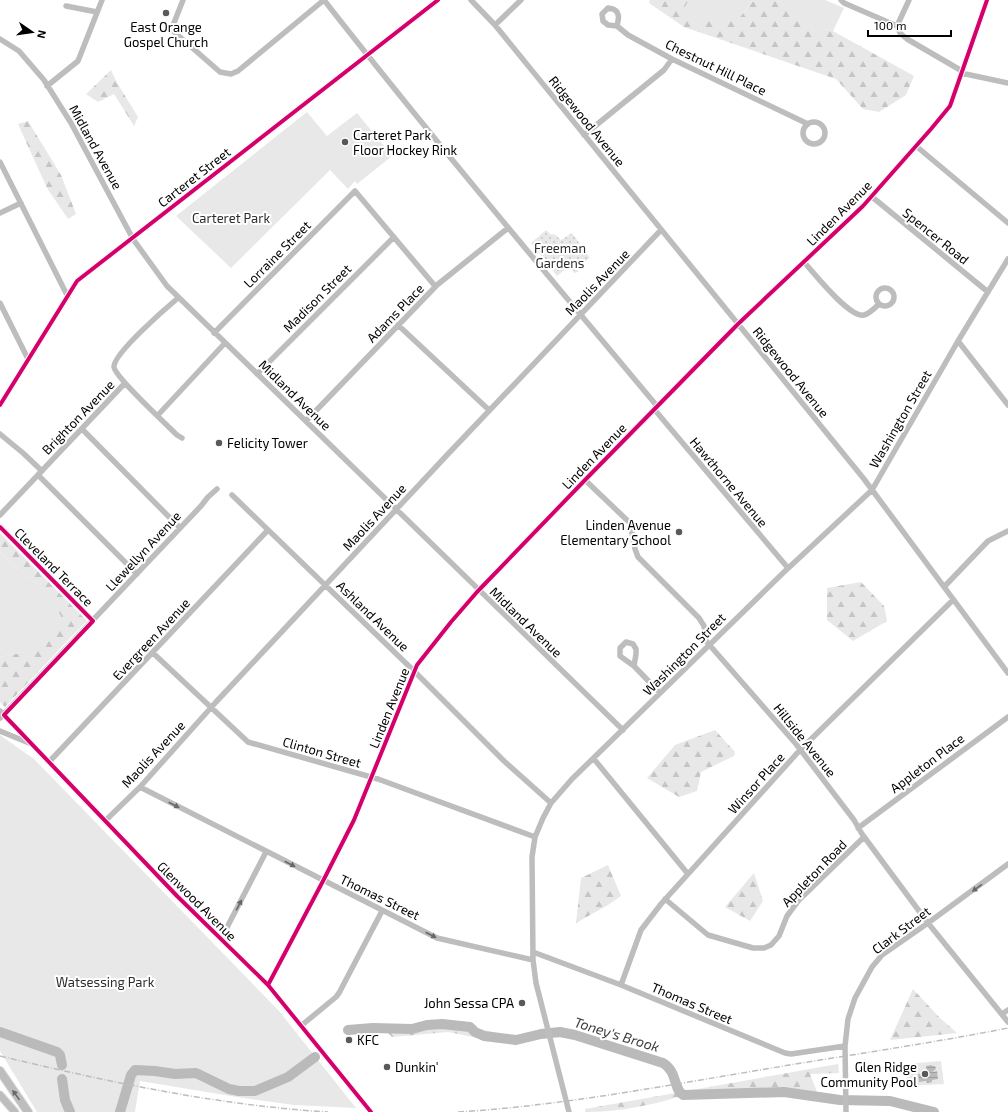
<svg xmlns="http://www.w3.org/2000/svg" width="1008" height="1112" font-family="'Exo 2',sans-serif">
  <defs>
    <pattern id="grass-dots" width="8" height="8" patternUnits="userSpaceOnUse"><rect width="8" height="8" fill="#e8e8e8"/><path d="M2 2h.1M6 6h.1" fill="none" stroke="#c5c5c5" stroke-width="1.8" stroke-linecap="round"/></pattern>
    <pattern id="forest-firs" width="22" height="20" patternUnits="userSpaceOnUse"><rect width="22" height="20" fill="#e8e8e8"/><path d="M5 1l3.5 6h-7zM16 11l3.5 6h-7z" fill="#c5c5c5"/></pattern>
    <pattern id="water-rules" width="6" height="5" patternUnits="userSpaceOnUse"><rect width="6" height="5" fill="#bababa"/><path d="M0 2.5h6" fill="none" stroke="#9e9e9e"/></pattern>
  </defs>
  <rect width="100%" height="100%" fill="#fff"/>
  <path fill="url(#grass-dots)" d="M546 230 550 234 556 235 561 240 572 233 590 258 577 267 578 272 574 273 572 269 567 268 557 276 531 243Z"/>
  <path fill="url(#forest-firs)" d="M650 0H689L684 9 739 18 754 0H777L816 26 833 31 914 76 906 95 879 112 863 109 836 79 684 27 649 3Z
    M111 70 116 81 138 117 134 126 114 94 98 102 86 94Z
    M28 121 61 175 76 214 68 219 47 188 18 124Z
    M0 533 87 621 72 636 5 707 0 702V657L25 652 48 594 0 553Z
    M861 582 884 606 887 621 853 641 827 620V588Z
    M715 730 735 752 734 756 701 772 697 791 679 797 647 778 675 745Z
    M608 865 621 896 608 905 576 923 581 878Z
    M754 873 763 901 750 921 725 907Z
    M913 989 939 1017 957 1033 890 1040Z
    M453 1023 506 1035 512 1043H503L448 1032 392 1037 387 1032 368 1026Z
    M838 1064 839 1073 810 1074 817 1092 815 1099 782 1093 678 1097C648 1106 616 1112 585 1112V1109Z"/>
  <path fill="#e8e8e8" d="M689 0H754L739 18 695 21 684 9Z
    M777 0H825L844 8 833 31 816 27Z
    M307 112 327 136 357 113 392 156 357 184 355 181 348 189 330 170 231 268 176 216Z
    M0 553 48 594 64 621 25 652 0 657Z
    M0 735 34 759 279 1011 356 1108 294 1105 243 1098 140 1081 135 1112H37L0 1051Z
    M941 1061 944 1084 908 1086 906 1064Z"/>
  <path fill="url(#water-rules)" d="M932 1065V1066H935L936 1069 932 1072 937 1071 938 1079 932 1080V1082L927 1083 926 1081 919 1082 918 1074 927 1073 926 1066Z"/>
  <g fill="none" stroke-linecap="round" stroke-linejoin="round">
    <path stroke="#bababa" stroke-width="10" d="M348 1030 373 1028 412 1029 427 1025 442 1024 470 1027 475 1032 484 1036 516 1040 541 1034 560 1032 575 1035 663 1063C678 1072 673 1089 683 1095L784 1092 840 1100 890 1101 934 1112
      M0 1032 57 1052 60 1055 62 1065
      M62 1079 65 1100 70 1112
      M120 1112 131 1075 135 1070 155 1071 175 1074 196 1073 229 1089 239 1091H255L288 1077 315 1057"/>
    <g stroke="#dbdbdb" stroke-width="9">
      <path id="major" d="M0 1095 15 1112"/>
    </g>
    <g stroke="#dbdbdb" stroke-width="10">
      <path id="highway" d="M0 1071 28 1112"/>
    </g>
    <path stroke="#bdbdbd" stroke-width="5.5" d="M183 0 172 28 173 31 220 72 231 74 238 71 324 0
      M324 0C432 138 545 272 657 406
      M471 0 495 25 864 479 1008 673
      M841 0 844 3 897 26 900 33 907 39 962 71
      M66 6 97 12
      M608 8 613 9C620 12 619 18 617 26L608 25 603 21 602 14Z
      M495 25 521 0
      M617 26 628 35 672 59 808 124
      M897 26 909 0
      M0 39 19 51 44 80 71 123 133 239 167 286 623 730
      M961 73 1008 83
      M47 86 78 61 102 0
      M803 133a11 11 0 1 1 22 0a11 11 0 1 1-22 0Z
      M584 135 664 70 672 59
      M916 146 1008 223
      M0 162 68 297
      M871 196 988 292
      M0 213 21 203
      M804 262C814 273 849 318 864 315 869 314 875 308 879 304
      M876 297a9 9 0 1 1 18 0a9 9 0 1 1-18 0Z
      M178 298C166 308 113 354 114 367 115 377 167 425 177 435L182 438
      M0 303 28 359
      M398 325 489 410
      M214 333 355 191 435 286
      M958 341 1008 405
      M257 374 394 237
      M0 405 77 281 438 0
      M654 409 788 568
      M158 415 225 343
      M306 421 437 285 508 228
      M82 429 180 528
      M0 434 23 453 42 471
      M38 475 137 574
      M585 480 630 523 635 549 638 557 699 618 704 626 706 641 796 744 854 820 862 834 928 923 1008 1022
      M232 495 415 672 504 761 551 803
      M0 515 125 383
      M0 527 93 621
      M944 587 988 541 1008 531
      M153 653 248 742 378 779 535 837
      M634 666 620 656V648L626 642 633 644 636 649V654L634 666 660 693
      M0 711 177 896 268 985 371 1112
      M0 718 201 506 208 497 217 489
      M0 731 29 743
      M594 759 688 874
      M49 762 268 530
      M140 787 437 938 533 960
      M105 821 140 787 216 702 448 454 661 230
      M858 828 1008 717
      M665 899 708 935 753 948H764L771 945 779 936 787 916 798 901 864 837
      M221 939 266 852
      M533 952 621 985 785 1053 791 1054 845 1046
      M268 985 323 881 354 820 417 665 451 622 477 592 585 480 738 324 863 206 931 129 950 106 987 0
      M621 985 641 930 661 904 800 750 953 600
      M1002 1014 1008 1010
      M302 1025 336 997 339 993 382 911
      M569 1112 536 983 533 960 532 857 535 837 543 818 551 803 572 779 783 573 872 490 958 341 1008 259
      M846 1112 845 1046 848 1019 855 998 872 967 882 955 928 923 1008 864"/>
    <use href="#major" stroke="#bdbdbd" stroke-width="7"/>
    <use href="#highway" stroke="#bdbdbd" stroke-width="8"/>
    <path stroke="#bdbdbd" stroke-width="1.5" stroke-dasharray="6 2 1 2" stroke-linecap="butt" d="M0 1056C109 1082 216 1105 328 1112
      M458 1112C556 1106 652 1088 748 1072 835 1057 922 1045 1008 1028"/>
    <g stroke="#fff" stroke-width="6">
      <path id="cycleway" d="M0 405 77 281 438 0
        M0 527 93 621 4 715 177 896 268 985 371 1112
        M268 985 323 881 354 820 417 665 451 622 477 592 585 480 738 324 863 206 931 129 950 106 987 0"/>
    </g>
    <use href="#cycleway" stroke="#d6006c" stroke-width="4"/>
  </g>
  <defs><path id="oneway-solid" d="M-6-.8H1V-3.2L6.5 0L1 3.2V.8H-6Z"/></defs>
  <g fill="#686868">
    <use href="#oneway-solid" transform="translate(174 805) rotate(27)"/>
    <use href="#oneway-solid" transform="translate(290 864) rotate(27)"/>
    <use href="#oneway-solid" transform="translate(977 888) rotate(144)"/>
    <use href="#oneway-solid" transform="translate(239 905) rotate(-62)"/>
    <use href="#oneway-solid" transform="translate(431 935) rotate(27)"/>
    <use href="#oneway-solid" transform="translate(16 1095) rotate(-125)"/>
  </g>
  <g fill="#595959" stroke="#fff" stroke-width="1.5">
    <circle cx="166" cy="13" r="4"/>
    <circle cx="345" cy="142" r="4"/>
    <circle cx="219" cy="443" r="4"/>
    <circle cx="679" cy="532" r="4"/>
    <circle cx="522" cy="1003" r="4"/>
    <circle cx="349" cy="1040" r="4"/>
    <circle cx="387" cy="1067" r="4"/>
    <circle cx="925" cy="1074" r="4"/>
  </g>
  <g text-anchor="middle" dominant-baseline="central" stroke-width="4" stroke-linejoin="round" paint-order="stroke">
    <g font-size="13" fill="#000" stroke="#fff" text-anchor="start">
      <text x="166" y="27" text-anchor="middle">East Orange<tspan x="166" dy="15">Gospel Church</tspan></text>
      <text x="353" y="135">Carteret Park<tspan x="353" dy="15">Floor Hockey Rink</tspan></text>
      <text x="227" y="443">Felicity Tower</text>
      <text x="671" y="525" text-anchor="end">Linden Avenue<tspan x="671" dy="15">Elementary School</tspan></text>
      <text x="514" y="1003" text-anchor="end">John Sessa CPA</text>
      <text x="357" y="1040">KFC</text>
      <text x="395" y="1067">Dunkin'</text>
      <text x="917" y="1067" text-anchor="end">Glen Ridge<tspan x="917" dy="15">Community Pool</tspan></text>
    </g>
    <g font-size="13" fill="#000" stroke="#fff">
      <text transform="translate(716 67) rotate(26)">Chestnut Hill Place</text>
      <text transform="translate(587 121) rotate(51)">Ridgewood Avenue</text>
      <text transform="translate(96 147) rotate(61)">Midland Avenue</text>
      <text transform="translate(194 177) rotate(-38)">Carteret Street</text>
      <text transform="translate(839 213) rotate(-45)">Linden Avenue</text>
      <text transform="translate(936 236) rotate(39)">Spencer Road</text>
      <text transform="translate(277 254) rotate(-45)">Lorraine Street</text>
      <text transform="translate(597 282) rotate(-46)">Maolis Avenue</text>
      <text transform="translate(317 298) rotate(-45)">Madison Street</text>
      <text transform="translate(395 313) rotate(-46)">Adams Place</text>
      <text transform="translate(791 372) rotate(51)">Ridgewood Avenue</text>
      <text transform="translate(295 395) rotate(44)">Midland Avenue</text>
      <text transform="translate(78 417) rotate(-46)">Brighton Avenue</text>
      <text transform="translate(900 419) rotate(-60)">Washington Street</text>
      <text transform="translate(594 456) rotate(-46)">Linden Avenue</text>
      <text transform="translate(729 482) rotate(50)">Hawthorne Avenue</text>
      <text transform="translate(374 517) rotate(-47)">Maolis Avenue</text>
      <text transform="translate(143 551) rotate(-47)">Llewellyn Avenue</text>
      <text transform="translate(54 567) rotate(45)">Cleveland Terrace</text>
      <text transform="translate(373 616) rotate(44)">Ashland Avenue</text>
      <text transform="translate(526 622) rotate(44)">Midland Avenue</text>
      <text transform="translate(151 639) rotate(-47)">Evergreen Avenue</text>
      <text transform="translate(684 654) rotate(-45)">Washington Street</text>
      <text transform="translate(389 708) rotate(-68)">Linden Avenue</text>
      <text transform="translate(805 740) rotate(51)">Hillside Avenue</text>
      <text transform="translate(322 752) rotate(16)">Clinton Street</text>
      <text transform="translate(153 754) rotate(-47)">Maolis Avenue</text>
      <text transform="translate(927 763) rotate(-37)">Appleton Place</text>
      <text transform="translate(756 783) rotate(-48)">Winsor Place</text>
      <text transform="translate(814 873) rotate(-46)">Appleton Road</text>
      <text transform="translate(380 897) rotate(26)">Thomas Street</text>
      <text transform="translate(197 901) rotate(45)">Glenwood Avenue</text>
      <text transform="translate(901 930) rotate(-37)">Clark Street</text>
      <text transform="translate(692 1003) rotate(23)">Thomas Street</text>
    </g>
    <g font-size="13" fill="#2c2c2c" stroke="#fff">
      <text x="231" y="218">Carteret Park</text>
      <text x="560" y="248">Freeman<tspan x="560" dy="15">Gardens</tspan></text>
      <text x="105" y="982">Watsessing Park</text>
    </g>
    <g font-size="14" font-style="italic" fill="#3d3d3d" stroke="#fff">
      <text transform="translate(617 1034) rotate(17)">Toney's Brook</text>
    </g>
  </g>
  <g transform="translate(32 32) rotate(103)" stroke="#ffffff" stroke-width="3" paint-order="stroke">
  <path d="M0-3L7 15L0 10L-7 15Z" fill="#000000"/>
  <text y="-6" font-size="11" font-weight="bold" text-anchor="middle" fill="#000000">N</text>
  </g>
  <path d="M868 30v6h83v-6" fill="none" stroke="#000000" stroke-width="2"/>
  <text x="874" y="30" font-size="12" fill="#000000" stroke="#ffffff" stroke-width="3" paint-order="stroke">100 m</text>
</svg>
